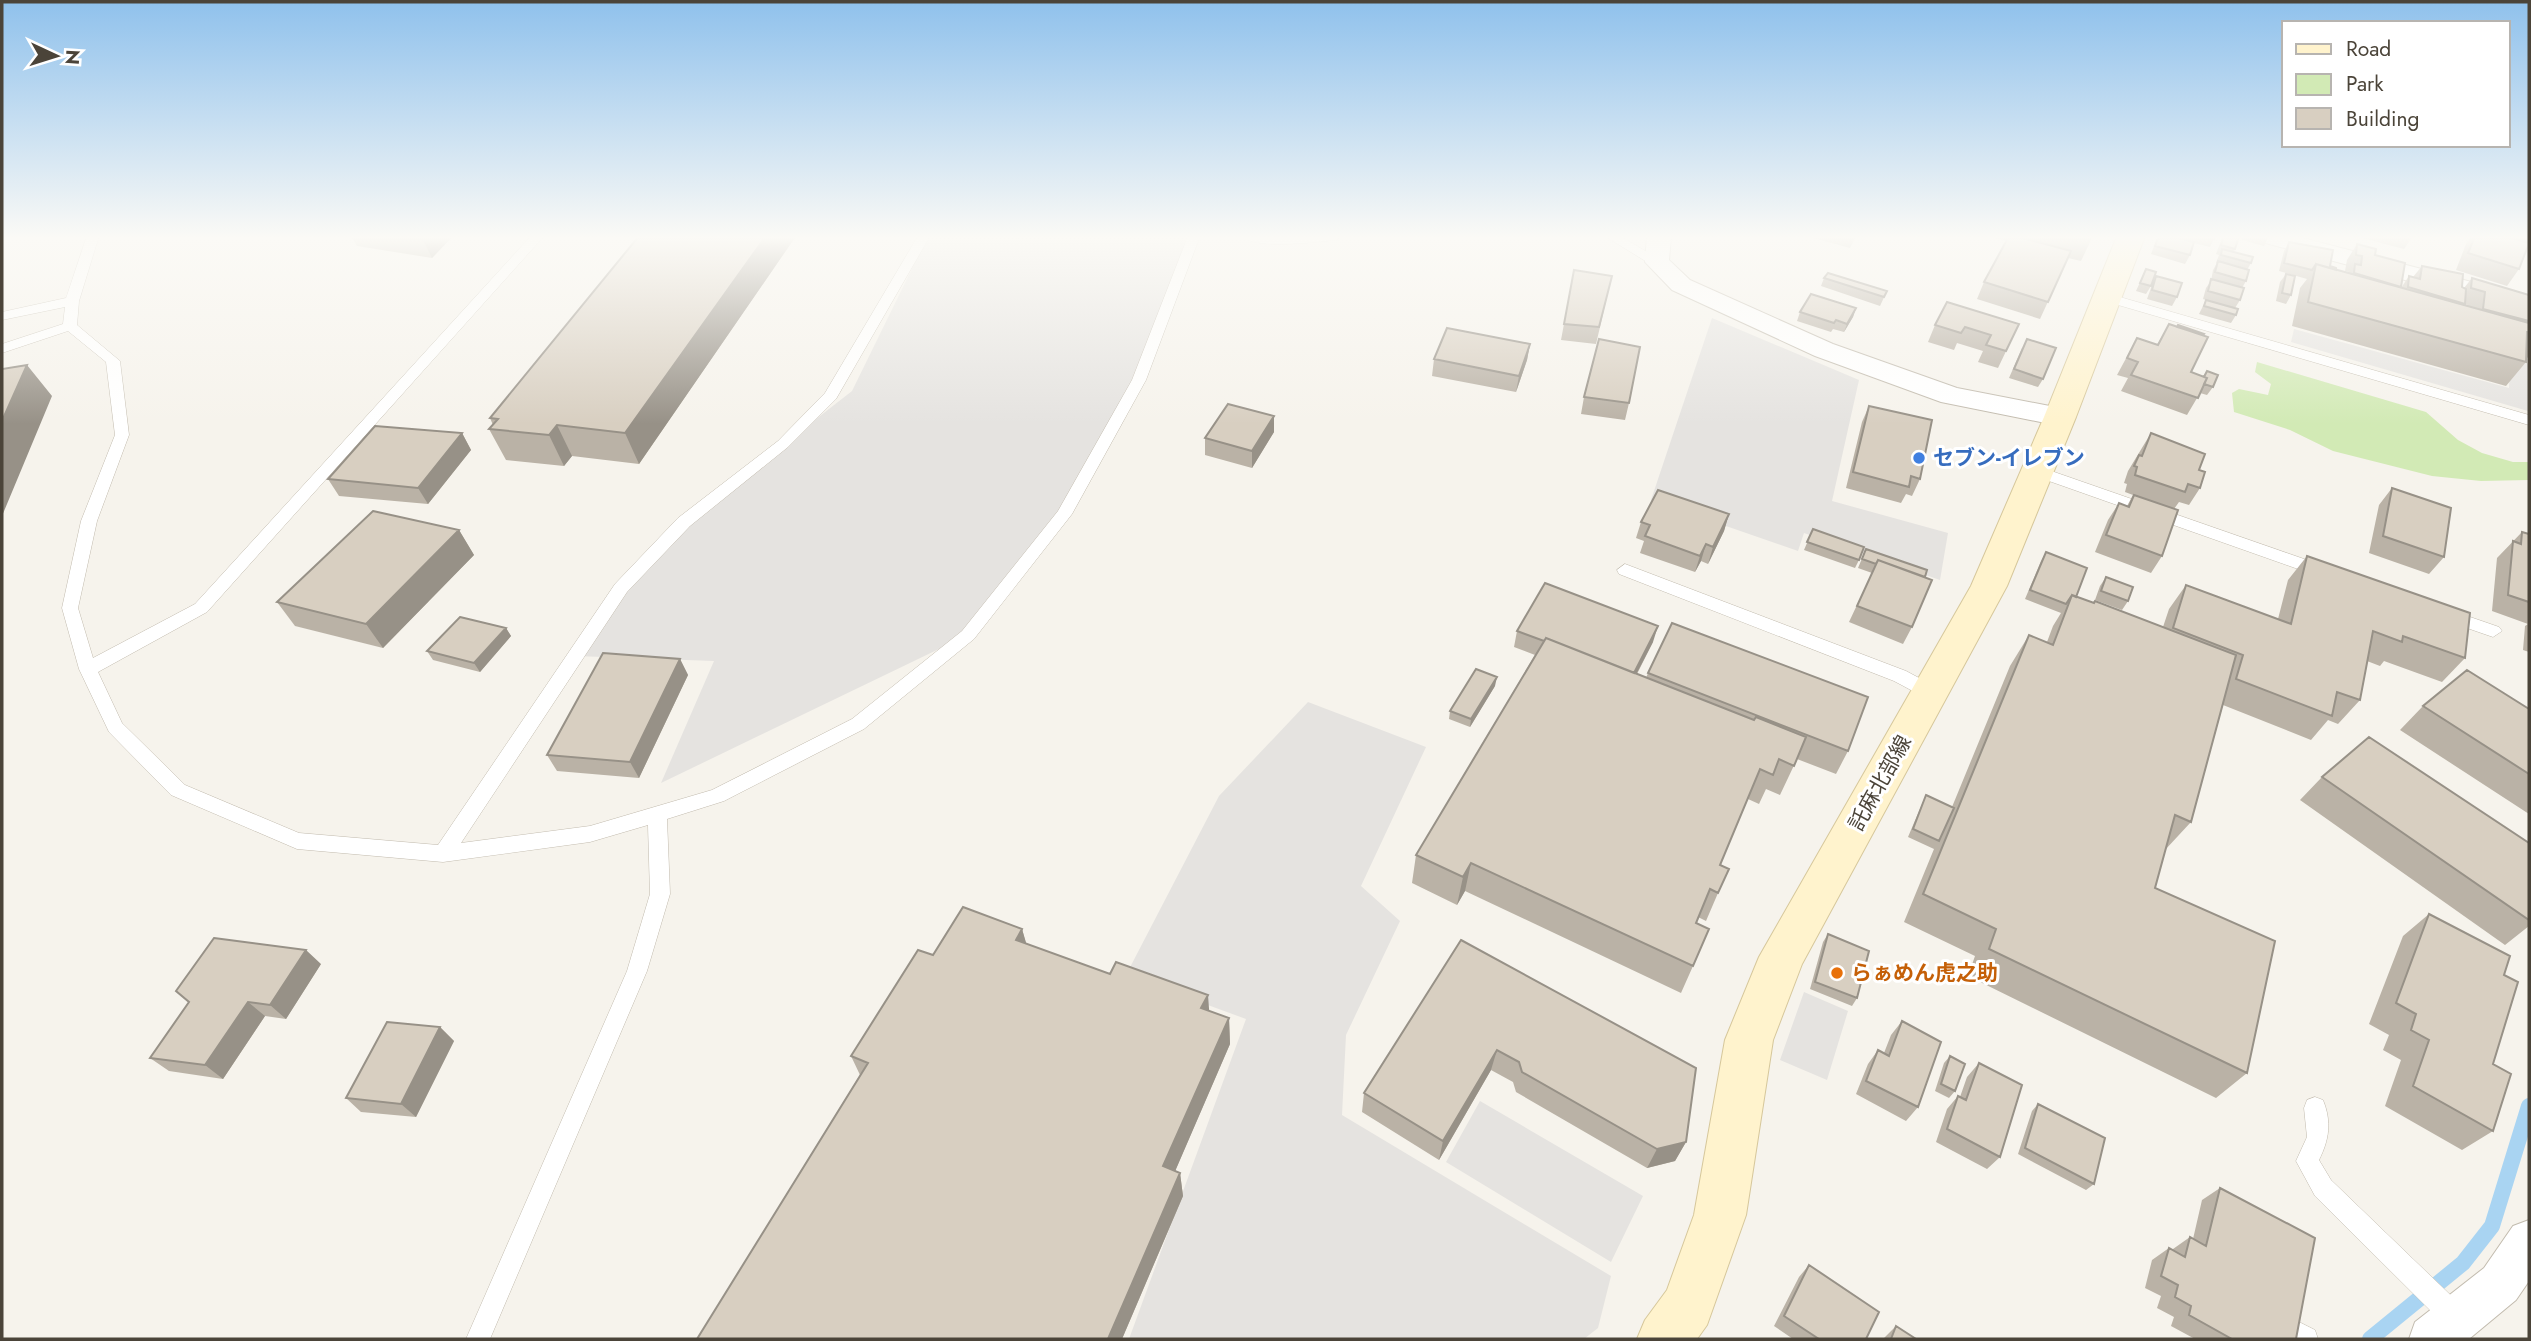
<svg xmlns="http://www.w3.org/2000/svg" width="2531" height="1341" font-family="Jost,'Noto Sans JP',sans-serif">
  <rect width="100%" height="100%" fill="#f6f3ec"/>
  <path fill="#d2eab5" d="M2257 362 2426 412 2458 440 2482 453 2513 462H2529V480L2481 481 2432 476 2333 451 2290 430 2234 412 2232 393 2239 389 2268 395 2271 384 2255 372Z"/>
  <path fill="#e5e3e0" d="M928 236H1194L1139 380 1064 514 968 635 661 783 714 661 576 656 621 588 684 522 852 391Z
    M1712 318 1859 380 1832 501 1948 533 1940 580 1804 533 1798 551 1651 500Z
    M2294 329 2509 388 2510 358 2529 364 2528 411 2291 342Z
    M1308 702 1426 747 1361 886 1400 921 1346 1035 1342 1115 1611 1276 1598 1328 1584 1339H1129L1246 1019 1126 975 1219 796Z
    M1804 992 1848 1011 1827 1080 1780 1060Z
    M1480 1101 1643 1196 1611 1262 1446 1162Z"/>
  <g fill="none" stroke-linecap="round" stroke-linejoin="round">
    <path stroke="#a9d4f2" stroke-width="16" d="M2370 1339 2463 1263 2492 1226 2529 1106"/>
    <g stroke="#c2bbae" stroke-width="1">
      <path id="lane" d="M87 236H99L79 301 77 325 120 361 129 435 97 521 78 608 93 658 195 604 531 236H544L207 612 98 672 122 723 185 785 299 833 438 845 615 584 678 518 778 441 825 393 918 236H930L836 399 788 447 690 526 627 592 461 843 590 826 712 790 852 719 962 631 1058 511 1132 380 1188 236H1200L1146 380 1072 514 974 639 864 729 724 801 667 819 670 894 647 971 490 1339H466L627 971 650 894 648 825 590 842 443 862 297 849 171 795 109 732 79 669 62 608 81 521 115 435 106 362 68 331 2 353V344L63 324 65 307 2 320V312L66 298Z
        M1240 236H1342L1336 240C1313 242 1258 250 1240 236Z
        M1605 236H1620L1664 262 1662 265H1652Z
        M2106 293 2529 415V425L2101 300 2099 297Z
        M2037 466 2327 567 2329 571 2327 575H2315L2032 475 2029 471Z
        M1625 564 1906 671 1936 687 1939 692 1936 697H1924L1894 681 1619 574 1617 570Z
        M2447 609 2499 627 2502 631 2493 637 2441 619 2439 615Z
        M2315 1097 2323 1100C2332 1122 2329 1140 2319 1160L2331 1180 2466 1310 2469 1319 2466 1328 2457 1331 2448 1328 2315 1196 2296 1161 2307 1137 2304 1108 2307 1100Z
        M2297 1321 2315 1330 2318 1339H2287L2285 1333 2288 1324Z"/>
    </g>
    <g stroke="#c2bbae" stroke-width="2">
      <path id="street" d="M1647 236H1671L1669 260 1690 280 1833 344 1957 388 2060 408 2070 411 2074 417 2070 423 2060 426 1941 402 1815 356 1672 290 1645 262Z
        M2255 236H2295L2529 297V313L2258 241Z
        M2529 1220V1281L2516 1300 2469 1339H2409L2415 1322 2484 1268 2513 1226Z"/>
    </g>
    <g stroke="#d6c79b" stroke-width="2">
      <path id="secondary" d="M2117 236H2145L2076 417 2007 586 1802 964 1773 1040 1746 1215 1707 1325 1697 1339H1637L1645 1320 1667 1290 1694 1215 1725 1040 1759 957 1971 586 2044 417Z"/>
    </g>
    <use href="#lane" fill="#fff" fill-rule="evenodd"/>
    <use href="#street" fill="#fff" fill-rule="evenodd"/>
    <use href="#secondary" fill="#fff3cd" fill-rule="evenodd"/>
  </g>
  <path fill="#bab2a6" d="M351 236H453L432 258 357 246Z
    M639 236H796L639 464 572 456 564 466 506 460 489 429 493 425 490 418Z
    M1806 236H1856L1850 248Z
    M1988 236H2093L2081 261 2068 258 2040 319 1977 299 1984 282 2007 241Z
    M2158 236H2177L2176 237H2178V236H2215L2210 247 2194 243 2190 255 2185 264 2151 254Z
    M2223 236H2239L2234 252 2251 263 2247 270 2246 281 2242 288 2240 300 2235 308 2236 315 2231 323 2199 314 2206 300 2203 299 2206 288 2211 281 2213 270 2217 263H2216L2219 255 2216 254Z
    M2243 236H2269L2264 246 2242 240Z
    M2362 236H2413L2404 249 2362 238Z
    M2472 236H2529V248H2528L2519 269 2507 286 2456 270 2466 244Z
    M2289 242 2336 270 2348 273 2349 272 2345 271 2347 260 2357 244 2375 255 2405 263 2401 288 2409 276 2413 277 2422 266 2464 288 2472 278 2529 295V356L2526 359V362L2506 386 2292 326 2300 288 2307 279 2279 271 2284 251Z
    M2146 269 2151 286 2146 294 2136 291Z
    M1574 270 1612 276 1596 344 1561 340Z
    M2286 274 2291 295 2286 304 2276 301 2280 282Z
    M2156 276 2177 297 2172 306 2147 299 2152 285Z
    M1824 278 1887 291 1880 306 1821 286Z
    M1856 308 1853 317 1844 332 1833 329 1831 332 1797 321 1800 312Z
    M2019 324 1998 368 1978 362 1983 351 1957 343 1954 350 1928 342 1935 325Z
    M2169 324 2191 372 2203 376 2207 371 2213 387 2207 395 2200 393 2187 415 2121 391 2128 378 2117 375 2137 338 2157 345Z
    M1530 344 1527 360 1516 392 1432 376 1434 359Z
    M2022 348 2043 379 2038 387 2009 378Z
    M1584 397 1629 403 1625 420 1581 414Z
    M1869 406 1920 479 1912 496 1906 494 1901 503 1846 488 1862 422Z
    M1274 416V432L1252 468 1205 455V438Z
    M462 433 471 450 428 504 339 496 328 479Z
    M2151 433 2199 470 2200 488 2189 505 2179 502 2174 509 2162 556 2151 573 2095 552 2108 520 2119 503 2127 506 2133 495 2125 492 2127 484 2124 483 2128 471Z
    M2392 488 2444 557 2429 574 2369 553 2379 505Z
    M1729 514 1724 531 1708 564 1701 561 1695 572 1640 553 1644 541 1636 538 1641 522Z
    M1813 529 1859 560 1855 568 1804 550Z
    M459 530 474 555 383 648 295 626 277 602Z
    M2522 532 2529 534V652L2523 650 2525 626 2528 624 2492 611 2497 558Z
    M1866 549 1925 577 1912 627 1903 644 1849 622 1872 573 1858 568Z
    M2046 552 2076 597 2163 627 2169 609 2186 585 2278 619 2288 580 2307 556 2465 658 2442 682 2384 661 2380 666 2367 661 2360 700 2338 724 2328 720 2311 740 2223 705 2191 822 2165 850 2155 888 2247 1073 2216 1098 1968 976 1975 956 1904 922 1934 849 1908 837 1922 804 1926 795 1952 807 2010 666 2029 635 2047 642 2053 626 2061 613 2025 599 2041 561Z
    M2106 577 2128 601 2122 610 2095 600 2100 586Z
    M506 628 511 636 480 672 433 660 427 651Z
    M1517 631 1653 642 1637 674 1646 678 1648 673 1848 751 1836 774 1797 759 1780 795 1766 789 1759 804 1748 799 1720 865 1718 893 1706 921 1698 917 1696 923 1693 966 1681 993 1465 891 1457 905 1412 883 1416 855 1535 655 1514 647Z
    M680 659 688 675 639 778 557 771 547 755Z
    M1495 686 1470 727 1449 719 1450 711Z
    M2423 706 2529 709V814L2400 730Z
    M2322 777 2529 843V926L2505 945 2300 800Z
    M2429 914 2504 975 2493 1064V1131L2462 1150 2385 1106 2401 1060 2383 1050 2389 1035 2369 1024 2403 936Z
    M1022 929 1026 944 1229 1018 1230 1044 1175 1171 1180 1173 1183 1196 1122 1339H697L860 1075 851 1056 933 955Z
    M1828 934 1857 998 1852 1006 1810 989 1823 942Z
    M1461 940 1686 1142 1675 1161 1647 1168 1516 1092 1513 1082 1491 1070 1439 1160 1362 1112 1364 1093Z
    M321 964 286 1019 265 1016 223 1079 169 1071 150 1058 189 1002Z
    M1902 1021 1918 1107 1906 1121 1856 1094 1868 1064 1878 1050 1884 1053 1891 1035Z
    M440 1027 454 1041 416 1117 361 1112 346 1098Z
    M1950 1056 1955 1091 1949 1098 1935 1091 1944 1063Z
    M1979 1063 2000 1157 1987 1169 1936 1142 1947 1109 1958 1096 1960 1097 1967 1077Z
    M2038 1104 2094 1184 2086 1190 2018 1154 2032 1111Z
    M2220 1188 2296 1339H2195L2171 1326 2174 1317 2157 1308 2161 1296 2145 1288 2152 1260 2169 1248 2172 1250 2173 1249 2190 1237 2193 1239 2202 1200Z
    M1809 1265 1866 1339H1793L1774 1326 1799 1277Z
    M1896 1326 1916 1339H1883Z"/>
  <path fill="#979187" d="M421 236H453L432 258Z
    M766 236H796L639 464 625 433Z
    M1856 308 1853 317 1844 332 1847 324Z
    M1530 344 1527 360 1516 392 1519 376Z
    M27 365 52 396 2 516V421Z
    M1274 416V432L1252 468V451Z
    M557 425 572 456 564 466 549 435Z
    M462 433 471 450 428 504 418 488Z
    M1729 514 1724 531 1708 564 1713 547Z
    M459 530 474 555 383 648 366 624Z
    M1706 544 1701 561 1695 572 1700 556Z
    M1658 626 1653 642 1627 692 1632 676Z
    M506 628 511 636 480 672 474 663Z
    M680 659 688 675 639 778 630 762Z
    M1497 677 1495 686 1470 727 1471 719Z
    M1471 863 1465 891 1457 905 1463 877Z
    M1022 929 1030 956 1016 940Z
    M306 950 321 964 286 1019 270 1005Z
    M1208 995 1210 1022 1201 1008Z
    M248 1002 265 1016 223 1079 205 1065Z
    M1229 1018 1230 1044 1167 1190 1163 1166Z
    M440 1027 454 1041 416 1117 401 1104Z
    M1497 1050 1491 1070 1439 1160 1443 1141Z
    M1686 1142 1675 1161 1647 1168 1657 1149Z
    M1180 1173 1183 1196 1122 1339H1108Z"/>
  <path fill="#d8cfc1" stroke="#979187" stroke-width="2" d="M639 236H766L625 433 557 425 549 435 489 429 498 419 490 418Z
    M2009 236H2015L2071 251 2048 302 1984 282Z
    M2159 236H2172L2194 242 2190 255 2155 246Z
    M2203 236H2215L2214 239Z
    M2224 236H2239L2235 249 2221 245Z
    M2475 236H2505L2529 243 2519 269 2468 253Z
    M2289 242 2333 250 2330 266 2336 268V270L2316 264 2312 270 2284 263Z
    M2357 244 2376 249 2375 255 2405 263 2401 287 2354 273 2355 264 2361 265 2362 256 2356 255Z
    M2222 249 2253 257 2251 263 2221 255Z
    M2218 261 2249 270 2246 281 2215 272Z
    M2316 264 2529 323V332H2527L2526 362 2308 302Z
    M2422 266 2463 274 2462 287 2466 289 2465 304 2408 287 2409 276 2420 279Z
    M2146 269 2156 272 2151 286 2140 283Z
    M1574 270 1612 276 1599 327 1564 324Z
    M1828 273 1887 291 1884 297 1824 278Z
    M2286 274 2295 276 2291 295 2282 293Z
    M2156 276 2182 283 2177 297 2152 290Z
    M2472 278 2529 295V321L2483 309 2485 292 2471 288Z
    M2211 279 2244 288 2240 300 2208 291Z
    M1811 294 1856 308 1847 324 1836 320 1834 323 1800 312Z
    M2206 300 2238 309 2236 315 2204 306Z
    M1947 302 2019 324 2006 351 1986 345 1991 335 1965 327 1961 333 1935 325Z
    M2169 324 2208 337 2191 372 2207 378 2198 398 2131 375 2138 362 2127 358 2137 338 2158 345Z
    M2178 325 2204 334 2203 335 2177 327Z
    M1447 328 1530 344 1519 376 1434 359Z
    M1599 339 1640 347 1629 403 1584 397Z
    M2027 339 2056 348 2043 379 2014 369Z
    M27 365 2 421V369Z
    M2207 371 2218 375 2213 387 2204 384 2207 378 2204 377Z
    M1228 404 1274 416 1252 451 1205 438Z
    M1869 406 1932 420 1920 479 1911 476 1909 487 1853 472Z
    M375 426 462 433 418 488 328 479Z
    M2151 433 2205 454 2199 470 2205 472 2200 488 2188 484 2185 492 2135 475 2137 467 2134 466 2139 455 2142 456Z
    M2392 488 2451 508 2444 557 2383 536Z
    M1658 490 1729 514 1713 547 1706 544 1700 556 1645 536 1650 525 1641 522Z
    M2134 495 2178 510 2162 556 2106 535 2119 503 2129 507Z
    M373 511 459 530 366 624 277 602Z
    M1813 529 1864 547 1859 560 1807 542Z
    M2522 532 2529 534V602L2508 595 2513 541 2521 544Z
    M1866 549 1927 570 1925 577 1878 560 1876 564 1862 559Z
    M2046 552 2087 568 2076 597 2072 595 2066 604 2030 590Z
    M2307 556 2470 613 2465 658 2403 636 2402 642 2373 631 2360 700 2337 692 2332 716 2236 679 2243 655 2173 628 2186 585 2291 624Z
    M1878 560 1932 580 1912 627 1857 606Z
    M2106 577 2133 587 2128 601 2101 591Z
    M1545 583 1658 626 1634 673 1546 638 1544 641 1517 631Z
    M2072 595 2094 603 2095 601 2236 655 2191 822 2175 815 2155 888 2275 941 2247 1073 1989 949 1996 929 1923 894 2029 635 2053 645Z
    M460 617 506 628 474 663 427 651Z
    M1672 623 1868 697 1848 751 1648 673Z
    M1546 638 1754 720 1756 717 1806 737 1794 766 1779 759 1773 775 1760 769 1720 865 1729 869 1718 893 1710 889 1696 923 1709 929 1693 966 1471 863 1463 877 1416 855Z
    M603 653 680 659 630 762 547 755Z
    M1476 669 1497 677 1471 719 1450 711Z
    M2467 670 2529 709V774L2423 706Z
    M2369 737 2529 843V920L2322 777Z
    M1926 795 1954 808 1939 841 1913 829Z
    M963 907 1022 929 1016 940 1110 974 1116 962 1208 995 1201 1008 1229 1018 1163 1166 1180 1173 1108 1339H697L868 1063 851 1056 918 950 933 955Z
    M2429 914 2510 956 2504 975 2518 982 2493 1064 2511 1074 2493 1131 2413 1086 2429 1040 2411 1030 2416 1014 2396 1003Z
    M1828 934 1869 951 1857 998 1815 982Z
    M214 938 306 950 270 1005 248 1002 205 1065 150 1058 189 1002 176 991Z
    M1461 940 1696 1068 1686 1142 1657 1149 1522 1072 1519 1062 1497 1050 1443 1141 1364 1093Z
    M1902 1021 1941 1042 1918 1107 1866 1081 1878 1050 1889 1056Z
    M387 1022 440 1027 401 1104 346 1098Z
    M1950 1056 1965 1064 1955 1091 1941 1084Z
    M1979 1063 2022 1085 2000 1157 1947 1129 1958 1096 1966 1100Z
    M2038 1104 2105 1138 2094 1184 2025 1148Z
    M2220 1188 2315 1238 2296 1339H2232L2189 1315 2191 1306 2175 1297 2178 1285 2161 1276 2169 1248 2185 1257 2190 1237 2206 1246Z
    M1809 1265 1879 1312 1866 1339H1819L1784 1316Z
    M1896 1326 1916 1339H1891Z"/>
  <linearGradient id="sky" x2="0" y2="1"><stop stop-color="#8fc1ec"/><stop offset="0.56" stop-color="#fbfaf6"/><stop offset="1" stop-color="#fbfaf6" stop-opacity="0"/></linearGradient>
  <rect width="2531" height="424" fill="url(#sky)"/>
  <circle fill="#3f7fe0" stroke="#fff" stroke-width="2.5" cx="1919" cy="458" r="7"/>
  <circle fill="#e8710a" stroke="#fff" stroke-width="2.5" cx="1837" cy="973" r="7"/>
  <g text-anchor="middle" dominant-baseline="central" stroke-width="6" stroke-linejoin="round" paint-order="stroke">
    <g font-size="21" font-weight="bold" fill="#366cbe" stroke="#fff" text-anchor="start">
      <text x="1933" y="458">セブン-イレブン</text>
    </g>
    <g font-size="21" fill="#4b4439" stroke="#fff">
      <text transform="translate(1880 783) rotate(-61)">託麻北部線</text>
    </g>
    <g font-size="21" font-weight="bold" fill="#c56008" stroke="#fff" text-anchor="start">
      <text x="1851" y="973">らぁめん虎之助</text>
    </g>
  </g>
  <rect width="2531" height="1341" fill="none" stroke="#4b4439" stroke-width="7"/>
  <rect x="2282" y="21" width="228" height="126" fill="#ffffff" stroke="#b7b4b0" stroke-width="2"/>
  <rect x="2296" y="44" width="35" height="10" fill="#fff3cd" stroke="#b7b4b0" stroke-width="2"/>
  <text x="2346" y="56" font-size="21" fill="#4b4439">Road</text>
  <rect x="2296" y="74" width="35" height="21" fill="#d2eab5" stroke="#b7b4b0" stroke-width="2"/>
  <text x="2346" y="91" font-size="21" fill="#4b4439">Park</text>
  <rect x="2296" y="108" width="35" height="21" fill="#d8cfc1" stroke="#b7b4b0" stroke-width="2"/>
  <text x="2346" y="126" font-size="21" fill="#4b4439">Building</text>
  <g transform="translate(56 56) rotate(94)" stroke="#ffffff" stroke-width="5" paint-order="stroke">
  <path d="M0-5L12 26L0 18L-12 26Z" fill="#4b4439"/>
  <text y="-10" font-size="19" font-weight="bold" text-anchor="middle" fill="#4b4439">N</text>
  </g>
</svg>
